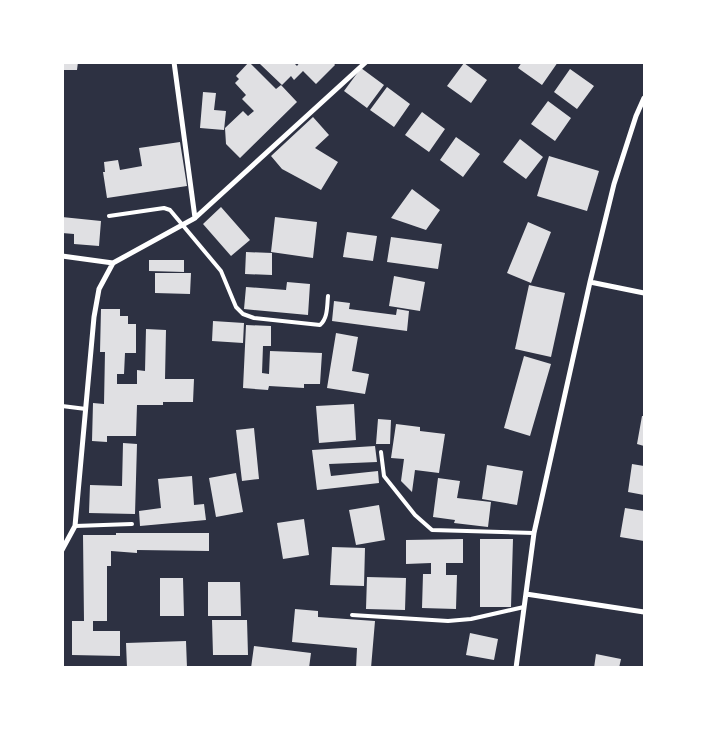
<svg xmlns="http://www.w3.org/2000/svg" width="707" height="730" font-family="Ubuntu,sans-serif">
  <rect width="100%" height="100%" fill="#2d3142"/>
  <path fill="#e0e0e3" d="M62 62H78L77 70H62Z
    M249 62 276 89 281 85 297 102 240 158 226 144 225 128 243 111 248 116 254 111 242 99 246 95 235 83 239 79 236 76Z
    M261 62H293L297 66 300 62H333L335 65 316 84 303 71 294 80 291 76 282 85 260 64Z
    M522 62H558L542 85 518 68Z
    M464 63 487 80 471 103 447 86Z
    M361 68 384 85 367 108 344 91Z
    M570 69 594 86 577 109 554 92Z
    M387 87 410 104 394 127 370 110Z
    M203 92 216 93 214 110 226 111 224 130 200 128Z
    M548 101 571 118 555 141 531 124Z
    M422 112 445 129 429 152 405 135Z
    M313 117 329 135 315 148 338 162 321 190 282 169 271 156Z
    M456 137 480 154 463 177 440 160Z
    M520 139 543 157 526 179 503 162Z
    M180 142 187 186 107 198 103 172H105L104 162 118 160 120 170 142 166 139 148Z
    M549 156 599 171 587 211 537 196Z
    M412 189 440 210 426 230 391 218Z
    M221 207 250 240 231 256 203 224Z
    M62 217 101 221 99 246 74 244V234L62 233Z
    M275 217 317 222 313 258 271 252Z
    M528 222 551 232 531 283 507 273Z
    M347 232 377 236 373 261 343 257Z
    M391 237 442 244 438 269 387 262Z
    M246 252 272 253V275L245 274Z
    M149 260H184V272L149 271Z
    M155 273H191L190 294 155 293Z
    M394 276 425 282 420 311 389 306Z
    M287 282 310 284 308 315 244 309 246 287 286 290Z
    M529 285 565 293 551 357 515 349Z
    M334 301 350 303 349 309 396 315 397 309 409 311 407 331 332 321Z
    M101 309H120V316H128V324H136V353H125L124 374H117V384H137V370L145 371 146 329 166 330 165 379H194L193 402H163V405H137L136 436H107V442L92 441 93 403 104 404 105 352H100Z
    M213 321 244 323 243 343 212 341Z
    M246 325 271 326V346H263L262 373 269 374 270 351 322 353 320 384H304V388L269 386 268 390 243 388Z
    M336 333 358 337 352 371 369 374 365 394 327 388Z
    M524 356 551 364 530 436 504 428Z
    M354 404 356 440 319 443 316 406Z
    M642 416H644V446L637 444Z
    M378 419 391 420 390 444H376Z
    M396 424 420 427V431L445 434 439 473 415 470 412 492 401 481 404 459 391 458Z
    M254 428 259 479 242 481 236 430Z
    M123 443 137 444 135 514 89 513 90 485 122 486Z
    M375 446 377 462 329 464 331 476 378 471 379 483 317 490 312 450Z
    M632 464 644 466V495L628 492Z
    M487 465 523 471 517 505 482 499Z
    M236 473 243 512 216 517 209 478Z
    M192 476 194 505 204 504 206 520 140 526 139 511 161 508 158 479Z
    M438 478 460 481 457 498 491 502 488 527 454 523 455 520 433 517Z
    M379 505 385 540 356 545 349 510Z
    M625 508 644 511V541L620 537Z
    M304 519 309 555 283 559 277 523Z
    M116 533H209V551L137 550V553L111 551V566H107V621H93V631H120V656L72 655V621H84L83 535H116Z
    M463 539V563H446V575H457L456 609 422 608 423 574H431V563L406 564V540Z
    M480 539H513L511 607H480Z
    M332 547 365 548 364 586 330 585Z
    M367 577 406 578 405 610 366 609Z
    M160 578H183L184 616H160Z
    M208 582H240L241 616H208Z
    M295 609 318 611V617L375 621 371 668H356L357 648 292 642Z
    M212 620H247L248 655H213Z
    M470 633 498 639 494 660 466 655Z
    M186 641 187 668H127L126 643Z
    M254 646 311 653 309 668H251Z
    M596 654 621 659 619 668H594Z"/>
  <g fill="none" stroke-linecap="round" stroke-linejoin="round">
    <path stroke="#fff" stroke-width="4" d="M109 216 164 208 170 210 221 271 236 307 243 314 254 318 320 325C328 318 327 306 328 296
      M62 406 86 409
      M381 452 384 476 415 515 432 530 534 533
      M75 526 132 524
      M352 615 448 621 471 619 524 607"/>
    <path stroke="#fff" stroke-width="5" d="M174 62 195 218
      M62 256 113 263
      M590 282 644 293
      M62 550 75 526 94 317 99 289 113 263 195 218 366 62
      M526 594 644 612
      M516 668 534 533 590 282 614 184 636 116 644 98"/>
  </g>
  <rect width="707" height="730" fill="none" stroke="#ffffff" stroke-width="128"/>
</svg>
